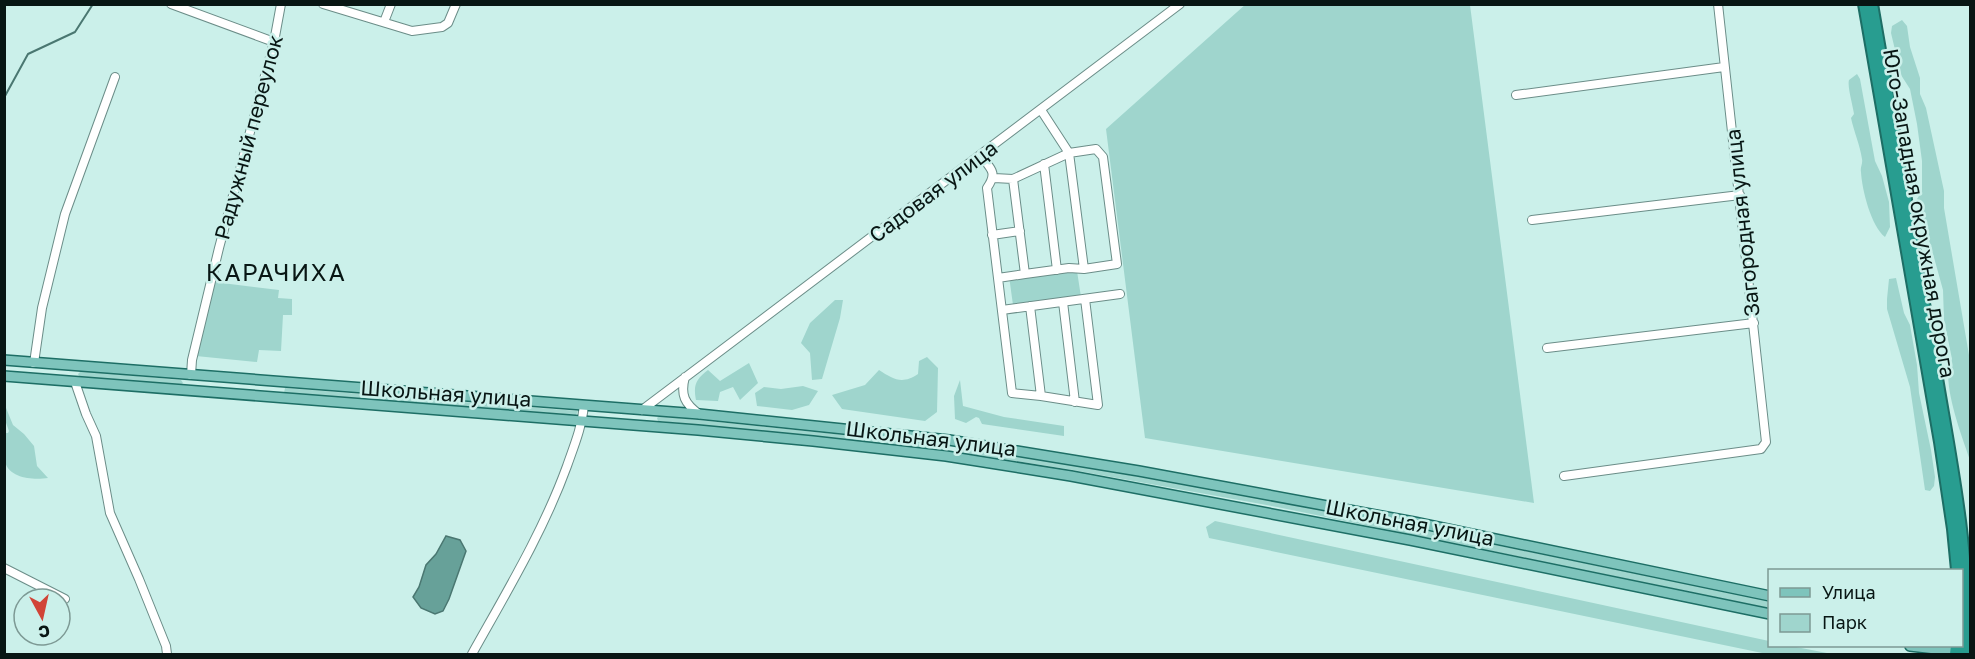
<svg xmlns="http://www.w3.org/2000/svg" width="1975" height="659" font-family="'Golos Text',sans-serif">
  <rect width="100%" height="100%" fill="#cbf0ea"/>
  <path fill="#9fd5cd" d="M1246 4 1470 5 1534 503 1145 438 1106 129Z
    M1902 20 1907 26 1910 47 1920 78V94L1926 108 1944 191V208L1970 361V460C1963 439 1939 378 1952 359L1944 320 1943 290 1930 243 1922 226 1917 199 1922 191V161L1917 124 1910 89 1901 75 1891 33 1892 26Z
    M1857 74 1860 79 1875 161 1882 176 1889 202 1890 227 1885 237C1871 226 1862 190 1861 172 1860 167 1863 164 1862 159 1860 145 1854 132 1851 118L1854 114C1853 106 1847 86 1849 80Z
    M1077 271 1081 297 1013 305 1009 276 1029 277Z
    M1896 278 1904 313 1910 325 1917 365 1919 393 1931 450 1935 477 1934 486 1930 491 1925 490 1910 387 1887 309V299L1889 279Z
    M214 282 279 290 278 298 292 299V315H283L281 351 259 350 257 362 196 356Z
    M835 300H843L840 318 822 379 812 380 810 353 801 343 810 323Z
    M927 357 938 368 937 412 925 421 842 409 832 395 865 385 879 370C893 379 902 385 918 374L919 361Z
    M749 363 758 383 740 400 733 387 720 392 718 401 696 400C693 385 696 379 708 370L720 381Z
    M81 371 181 380 183 383 180 386 80 378 78 374Z
    M960 380 963 406 1004 417 1064 426V436L982 424 979 418 976 417 966 423 955 419 954 396Z
    M803 386 818 391 809 405 792 410 757 406 755 393 764 387 781 389Z
    M285 388 578 411 576 415 284 393Z
    M4 403 13 425 24 434 34 446 37 466 48 478C34 480 10 479 5 462 3 454 5 442 4 433H8L9 431 5 420Z
    M659 416 942 445 943 447 940 450 813 436 658 421 657 418Z
    M959 447C1223 487 1484 543 1746 596L1769 601V608L1277 507 1073 470 958 452 956 448Z
    M1215 521 1769 641 1770 646H1791L1832 654H1767L1209 538 1206 527Z"/>
  <path fill="#67a199" stroke="#4a7771" stroke-width="1.5" d="M446 536 460 540 466 551 449 599 443 611 435 614 421 608 413 597 419 587 426 565 436 554Z"/>
  <g fill="none" stroke-linecap="round" stroke-linejoin="round">
    <path stroke="#4a7771" stroke-width="2" d="M4 101 5 96 28 54 75 32 93 4"/>
    <g stroke="#6b8d88" stroke-width="10">
      <path id="minor" d="M171 4 274 42
        M323 4 412 31 442 27 448 23 456 4
        M384 22 391 4
        M1516 95 1724 67
        M1041 110 1069 153 1084 269
        M1096 149 1103 157 1117 264 1084 269 1069 268 1025 274 1013 179 1069 153Z
        M980 155C991 169 998 172 987 188L1012 393 1041 396
        M1044 164 1057 270
        M994 178 1013 179
        M1532 220 1740 195
        M992 235 1020 231
        M998 278 1025 274
        M1063 302 1075 402
        M1030 306 1041 396 1098 405 1085 299
        M1002 310 1120 294
        M1547 348 1754 323
        M34 363 42 308 65 214 115 77
        M191 375 192 360 219 248 274 42 281 4
        M685 377C680 395 685 404 699 414
        M75 382 86 414 96 436 110 513 139 579 166 646 167 654
        M642 410 1180 4
        M1564 476 1761 449 1766 442 1718 4
        M4 568 65 599
        M472 654C506 593 543 532 567 466 574 446 582 427 584 405"/>
    </g>
    <g stroke="#1d6e65" stroke-width="12">
      <path id="major" d="M4 360 699 414 949 440 1139 471 1414 522 1770 596
        M4 376 698 430 813 441 946 456 1071 476 1410 540 1770 614
        M1910 646 1970 653"/>
    </g>
    <g stroke="#1d6e65" stroke-width="14">
      <path id="highway" d="M1864 4 1940 442 1953 529 1957 570
        M1872 4C1894 131 1917 258 1938 384 1953 473 1972 564 1965 654
        M1955 654 1956 646"/>
    </g>
    <use href="#minor" stroke="#fff" stroke-width="8"/>
    <use href="#major" stroke="#7ec4bc" stroke-width="9"/>
    <use href="#highway" stroke="#289d90" stroke-width="10"/>
  </g>
  <g text-anchor="middle" dominant-baseline="central" stroke-width="5" stroke-linejoin="round" paint-order="stroke">
    <g font-size="21" fill="#081614" stroke="#cbf0ea">
      <text transform="translate(248 137) rotate(-75)">Радужный переулок</text>
      <text transform="translate(933 191) rotate(-37)">Садовая улица</text>
      <text transform="translate(1920 213) rotate(80)">Юго-Западная окружная дорога</text>
      <text transform="translate(1742 223) rotate(-96)">Загородная улица</text>
      <text transform="translate(446 393) rotate(4)">Школьная улица</text>
      <text transform="translate(931 438) rotate(7)">Школьная улица</text>
      <text transform="translate(1410 522) rotate(11)">Школьная улица</text>
    </g>
    <g font-size="24" letter-spacing="1.5" fill="#081614" stroke="#cbf0ea">
      <text x="276" y="271">КАРАЧИХА</text>
    </g>
  </g>
  <rect width="1975" height="659" fill="none" stroke="#081614" stroke-width="12"/>
  <rect x="1768" y="569" width="195" height="78" fill="#cbf0ea" stroke="#7d9994" stroke-width="1.5"/>
  <rect x="1780" y="588" width="30" height="9" fill="#7ec4bc" stroke="#7d9994" stroke-width="1.5"/>
  <text x="1822" y="599" font-size="18" fill="#081614">Улица</text>
  <rect x="1780" y="614" width="30" height="18" fill="#9fd5cd" stroke="#7d9994" stroke-width="1.5"/>
  <text x="1822" y="629" font-size="18" fill="#081614">Парк</text>
  <g transform="translate(42 617) rotate(172)"><circle r="28" fill="#cbf0ea" stroke="#7d9994" stroke-width="1.5"/>
  <path d="M0-4.5L10 22L0 15L-10 22Z" fill="#d14437"/>
  <text y="-9" font-size="16" font-weight="bold" text-anchor="middle" fill="#081614">С</text>
  </g>
</svg>
